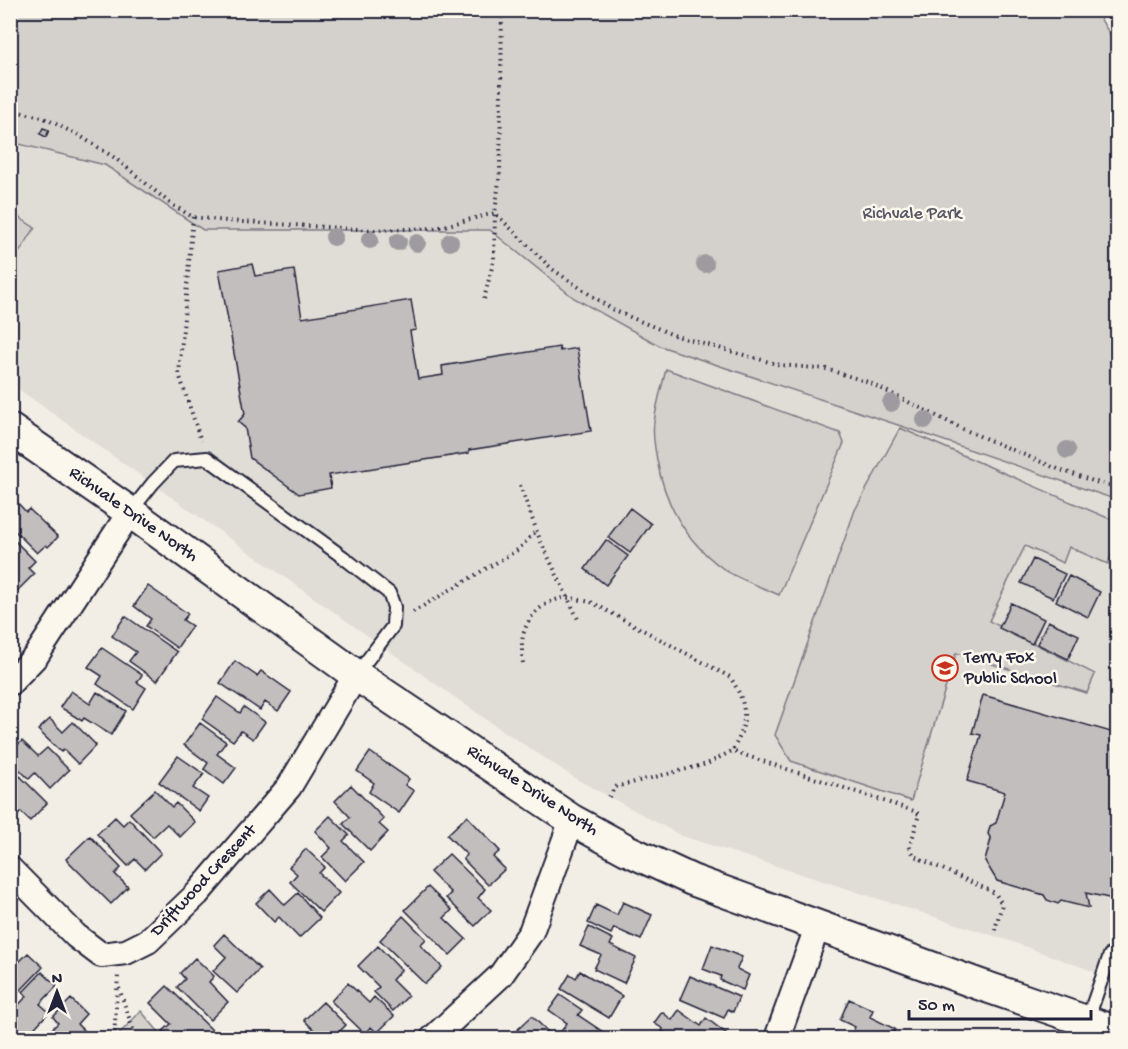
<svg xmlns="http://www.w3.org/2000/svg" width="1128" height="1049" font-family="'Gochi Hand',sans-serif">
  <rect width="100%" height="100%" fill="#f2eee5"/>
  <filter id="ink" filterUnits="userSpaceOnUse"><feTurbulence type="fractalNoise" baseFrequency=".0167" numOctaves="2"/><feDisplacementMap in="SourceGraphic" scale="12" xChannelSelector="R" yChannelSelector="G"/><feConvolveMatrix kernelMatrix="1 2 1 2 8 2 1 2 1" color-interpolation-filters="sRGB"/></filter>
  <g filter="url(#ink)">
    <path fill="#e0dcd6" d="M11 142 105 165 203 230H490L574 298 660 346 904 427 1117 500V980L1010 941 682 836 578 780 487 720 11 384Z"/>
    <path fill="#d4d1cc" stroke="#7b7a84" stroke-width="1.5" d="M10 11H1096L1118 48 1117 500 904 427 660 346 574 298 490 230H203L105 165 11 142Z
      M11 212 35 228 11 265Z
      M666 369 840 433 844 443 779 595C762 587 740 580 725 570 687 543 665 505 657 460 655 448 652 435 654 423 656 405 662 387 666 369Z
      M900 428 1117 522V540L1108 564 1069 547 1063 563 1025 546 989 621 1095 674 1087 693 956 653 911 801 791 761 775 735 855 510Z
      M141 1011 164 1038H115Z"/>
    <path fill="#c2bebe" stroke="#22223b" stroke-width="1.5" d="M43 128 49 130 46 137 40 134Z
      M252 264 255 276 294 270 302 318 411 300 416 330 410 331 418 379 443 375 442 366 559 347 560 351 577 348 591 431 469 450V453L329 475 331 488 299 494 250 458 245 428 238 422 245 414 219 270Z
      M17 502 26 512 29 509 58 537 48 547 46 545 37 553 10 526V508Z
      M630 508 651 524 630 553 608 537Z
      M10 536 35 561 28 568 34 574 17 591 10 585Z
      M606 540 628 556 606 585 585 569Z
      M1033 559 1065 574 1053 598 1021 583Z
      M1069 576 1100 592 1088 617 1056 601Z
      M148 586 188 614 183 620 192 626 177 648 146 626 151 619 134 606Z
      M1011 603 1044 619 1032 644 999 628Z
      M125 616 177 652 157 681 129 661 136 652 112 636Z
      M1048 621 1079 635 1068 659 1037 644Z
      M102 648 142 675 137 682 146 688 133 709 97 684 102 676 88 667Z
      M235 661 257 676 261 671 291 692 278 711 265 702 260 710 220 683Z
      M71 691 90 704 97 692 126 711 111 735 84 718 82 721 60 707Z
      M983 695 1118 734V900L1086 893 1089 908 1061 901 1058 904 1047 900 1044 895 997 881 985 861 991 839 988 834 990 826 996 823 1005 792 967 781 981 735 972 733Z
      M217 697 240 713 244 707 265 722 253 739 241 731 233 741 202 719Z
      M50 719 63 732 73 722 96 745 78 764 64 750 61 752 38 730Z
      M200 723 226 742 217 754 236 768 224 784 204 769 208 763 184 745Z
      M22 741 38 756 47 748 69 770 50 789 35 773 29 779 10 760V752Z
      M370 752 409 779 405 785 414 791 399 813 369 792 374 783 357 771Z
      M178 756 204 774 193 788 208 798 199 811 159 782Z
      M20 776 47 803 30 821 21 812 16 817 10 812V779L14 782Z
      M351 785 384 819 379 824 388 832 370 851 343 824 350 817 335 801Z
      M155 790 172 807 176 803 195 822 180 837 167 824 153 837 130 813Z
      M330 816 349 835 343 841 364 862 345 881 322 857 331 848 315 831Z
      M467 816 500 851 493 857 505 869 488 885 463 859 467 855 447 835Z
      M115 817 123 825 129 819 161 853 145 869 135 859 128 866 97 834Z
      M90 836 121 868 115 874 128 887 111 904 66 859Z
      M306 849 325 867 319 873 339 893 321 912 290 882 297 874 289 867Z
      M449 854 485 889 478 898 491 910 475 926 446 898 451 893 430 872Z
      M428 887 452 910 444 918 466 939 450 955 405 910Z
      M270 889 285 905 298 893 320 918 299 938 279 917 274 922 256 903Z
      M623 902 652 915 641 940 614 928 611 934 588 923 596 905 617 915Z
      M403 916 426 939 420 945 442 967 425 984 380 940Z
      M589 927 613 939 610 945 636 958 624 983 594 969 601 955 580 946Z
      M224 934 260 969 237 993 213 971 226 957 214 945Z
      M712 945 742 957 737 969 749 975 743 990 720 980 721 976 703 969Z
      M378 946 401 970 392 980 408 996 393 1011 374 992 379 987 358 966Z
      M28 953 43 967 21 990 14 984 10 988V962L15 966Z
      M195 958 214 976 209 982 228 1002 210 1020 177 987 185 979 180 973Z
      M580 971 622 996 609 1018 561 989 570 974 576 978Z
      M42 972 57 986 40 1004 49 1012 27 1036 10 1021V1014L27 996 23 992Z
      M690 976 739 997 733 1012 728 1009 724 1018 680 999Z
      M348 983 369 1003 374 997 394 1016 377 1033 371 1027 365 1034 331 1001Z
      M167 986 213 1031 206 1038H171L163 1031 171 1024 150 1003Z
      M560 995 582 1010 578 1015 603 1032 598 1038H562L558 1036 567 1023 549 1010Z
      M71 999 86 1014 77 1024 86 1033 80 1038H45L44 1037 58 1023 53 1017Z
      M849 999 873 1010 870 1017 895 1029 891 1038H854L851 1037 855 1027 840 1020Z
      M323 1002 346 1025 336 1035 339 1038H322L304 1020Z
      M679 1010 701 1026 706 1018 727 1034 724 1038H673L662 1031 663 1029 654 1023 662 1012 672 1020Z
      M532 1016 554 1038H522L515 1032Z"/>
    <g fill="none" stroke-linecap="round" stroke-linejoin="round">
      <g stroke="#22223b" stroke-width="16">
        <path id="service" d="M130 512 153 483 174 461 207 458 343 557 389 593 394 607 393 626 356 675
          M1087 1021 1110 955 1118 951"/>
      </g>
      <g stroke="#22223b" stroke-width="28">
        <path id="minor" d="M10 683 36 656 130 512
          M10 869 76 936 101 955 126 952 148 941 197 894 289 787 356 675
          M433 1038 501 975 531 932 572 820
          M777 1038 818 925"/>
      </g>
      <g stroke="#22223b" stroke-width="34">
        <path id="tertiary" d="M10 429 130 512 356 675 572 820 627 850 692 880 978 984 1118 1032"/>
      </g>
      <path stroke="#22223b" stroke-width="4" stroke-dasharray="1.5 4.5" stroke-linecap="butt" d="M10 110 42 117 80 136 115 158 171 204 193 217 227 221 374 230 436 228 495 213 552 269 613 310 676 336 780 365 826 369 868 382 963 429 1058 469 1099 483 1118 487
        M193 217 179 374 201 441
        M484 299 494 259 495 213 500 172 502 10
        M520 485 540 540 578 619
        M413 612 519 549 537 530
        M523 663C522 656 522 650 522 644 523 619 543 599 567 598 575 598 584 601 591 602L730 677C748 704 749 723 732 751
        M609 797 615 787 707 764 732 751 914 811 919 814 910 847 914 856 995 893 1002 904 994 933
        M119 988 136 1038
        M114 1038 118 975"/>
      <use href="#service" stroke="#fbf7ec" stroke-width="12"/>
      <use href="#minor" stroke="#fbf7ec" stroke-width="24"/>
      <use href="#tertiary" stroke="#fbf7ec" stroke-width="30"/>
    </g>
    <g fill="#9d9b9f">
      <circle cx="334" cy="237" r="9"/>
      <circle cx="370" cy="240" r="9"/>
      <circle cx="398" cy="242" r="9"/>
      <circle cx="450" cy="242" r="9"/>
      <circle cx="417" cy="243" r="9"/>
      <circle cx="705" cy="264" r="9"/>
      <circle cx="891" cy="403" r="9"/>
      <circle cx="925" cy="420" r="9"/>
      <circle cx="1067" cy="450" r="9"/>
    </g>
  </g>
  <defs>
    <g id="school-ring" transform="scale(1.35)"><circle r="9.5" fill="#fbf7ec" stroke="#c8321e" stroke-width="1.5"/><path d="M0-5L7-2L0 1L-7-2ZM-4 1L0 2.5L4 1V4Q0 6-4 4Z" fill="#c8321e"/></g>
  </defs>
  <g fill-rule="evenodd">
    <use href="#school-ring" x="945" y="668"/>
  </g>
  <g text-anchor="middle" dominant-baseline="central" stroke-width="5" stroke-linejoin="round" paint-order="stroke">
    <g font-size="18" fill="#575766" stroke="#fbf7ec">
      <text x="912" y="214">Richvale Park</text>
    </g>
    <g font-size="18" fill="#22223b" stroke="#fbf7ec">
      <text transform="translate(133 515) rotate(35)">Richvale Drive North</text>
      <text transform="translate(532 791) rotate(33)">Richvale Drive North</text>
      <text transform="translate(204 881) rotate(-47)">Driftwood Crescent</text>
    </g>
    <g font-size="18" fill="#22223b" stroke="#fbf7ec" text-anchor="start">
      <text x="964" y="658">Terry Fox<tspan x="964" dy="21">Public School</tspan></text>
    </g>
  </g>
  <rect width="1128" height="1049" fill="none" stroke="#fbf7ec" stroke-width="36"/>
  <rect x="18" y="18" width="1092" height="1013" fill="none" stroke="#22223b" stroke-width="2" filter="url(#ink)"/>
  <g transform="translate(57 992)" stroke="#fbf7ec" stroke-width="4.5" paint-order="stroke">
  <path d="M0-4.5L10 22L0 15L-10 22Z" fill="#22223b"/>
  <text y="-9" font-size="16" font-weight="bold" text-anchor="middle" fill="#22223b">N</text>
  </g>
  <path d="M909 1010v9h182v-9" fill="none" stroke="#22223b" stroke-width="3"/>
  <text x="918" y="1010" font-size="18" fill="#22223b" stroke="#fbf7ec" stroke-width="4.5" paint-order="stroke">50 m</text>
</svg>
